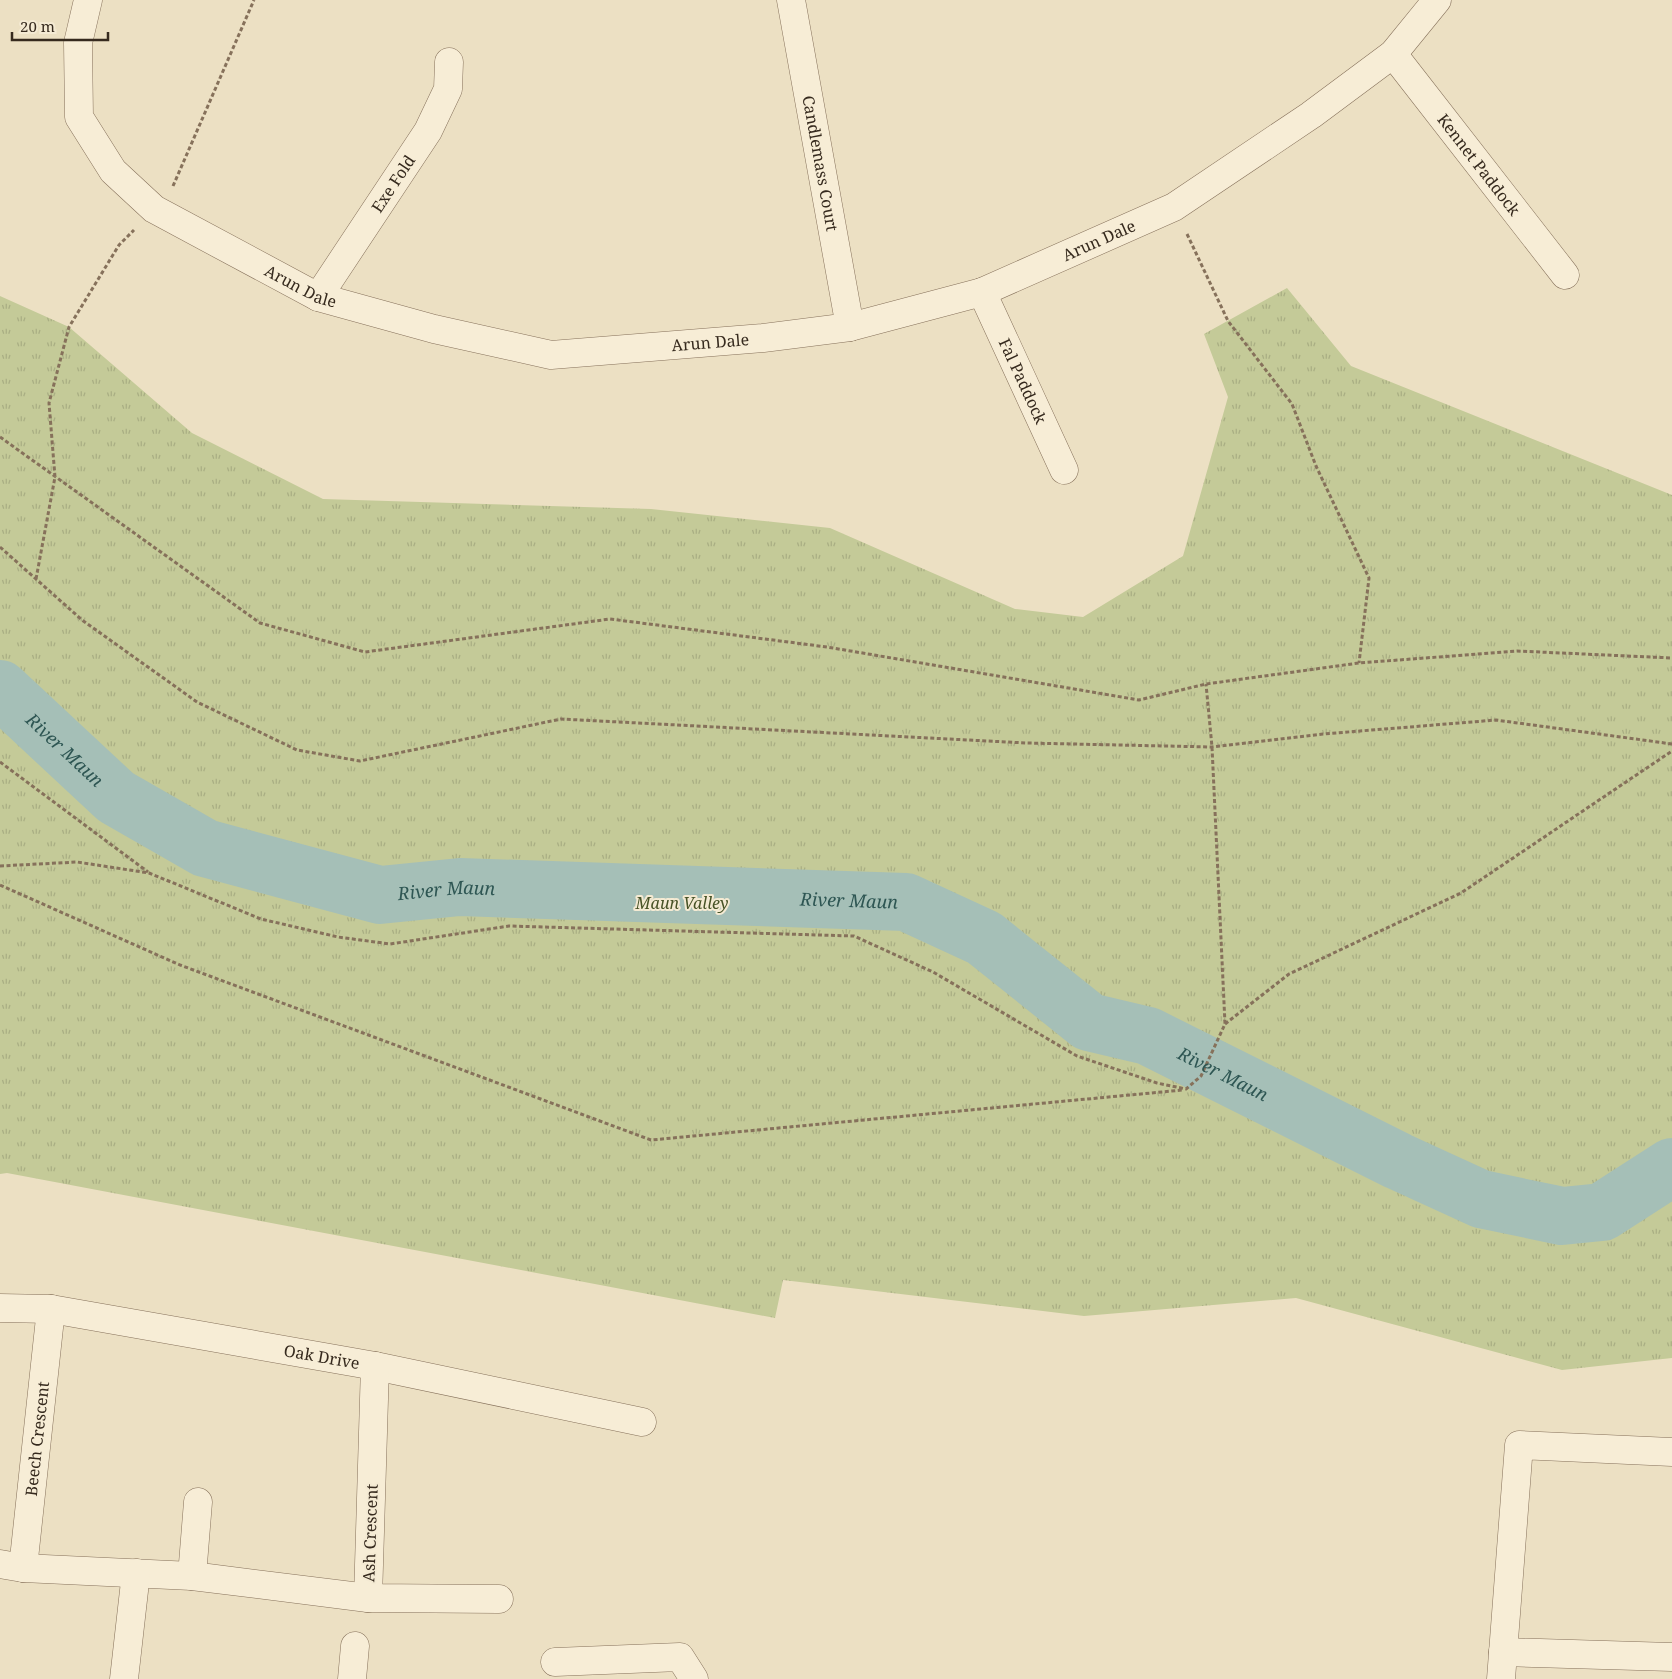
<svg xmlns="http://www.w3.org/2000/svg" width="1672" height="1679" font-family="'Noto Serif',serif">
  <defs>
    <pattern id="park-tufts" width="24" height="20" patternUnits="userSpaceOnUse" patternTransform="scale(1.25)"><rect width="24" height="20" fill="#c4ca98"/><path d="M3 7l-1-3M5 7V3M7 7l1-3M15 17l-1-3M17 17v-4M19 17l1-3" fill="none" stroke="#a9ae83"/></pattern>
  </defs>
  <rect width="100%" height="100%" fill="#ece0c3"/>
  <path fill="url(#park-tufts)" d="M1287 288 1351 366 1672 495V1358L1562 1370 1296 1298 1084 1316 783 1280 775 1318 7 1173 0 1174V296L69 327 192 433 323 499 651 509 830 528 1015 609 1083 617 1183 556 1228 397 1204 334Z"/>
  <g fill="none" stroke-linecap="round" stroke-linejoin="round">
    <path stroke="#a5bfb7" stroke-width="58" id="s1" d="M0 689 116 797 205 848 380 895 460 887 906 902 984 938 1089 1022 1148 1036 1398 1161 1481 1199 1562 1216 1602 1212 1672 1167"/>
    <g stroke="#86715b" stroke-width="29">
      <g id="minor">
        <path id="s2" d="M88 0 78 43 79 117 113 171 154 209 318 297 434 329 551 355 763 338 850 327 982 292 1174 207 1311 115 1393 54 1437 0"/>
        <path id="s3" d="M791 0 850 327"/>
        <path id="s4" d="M1393 54 1565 275"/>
        <path id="s5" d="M982 292 1064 470"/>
        <path id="s6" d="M318 297 428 131 448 89 449 62"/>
        <path id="s7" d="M0 1308 51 1309 375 1366 642 1422"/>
        <path d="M375 1366 368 1598 499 1599"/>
        <path d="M0 1564 23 1568 192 1576 368 1598"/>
        <path id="s8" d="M23 1568 51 1309"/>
        <path d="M192 1576 198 1502"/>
        <path d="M1503 1652 1672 1657"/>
        <path d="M555 1662 680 1657 694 1679"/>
        <path d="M124 1679 136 1573"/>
        <path d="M352 1679 355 1646"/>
        <path d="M1501 1679 1519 1445 1672 1452"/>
      </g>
    </g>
    <path stroke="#86715b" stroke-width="3" stroke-dasharray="4 2.5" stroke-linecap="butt" d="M173 186 254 0
      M1187 234 1228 321 1292 404 1316 466 1369 578 1359 663
      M0 437 260 623 365 652 610 619 827 647 1139 700 1206 684 1359 663 1517 651 1672 658
      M0 547 82 620 197 702 297 750 360 761 561 719 1026 743 1212 747 1323 734 1496 720 1672 744
      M36 579 55 477 49 403 69 327 119 245 134 230
      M0 762 148 872
      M0 866 77 862 149 873 261 919 338 937 390 944 509 926 854 936 933 972 1077 1056 1157 1083 1186 1089 1201 1076 1225 1024 1212 747 1206 684
      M0 885 180 965 651 1140 1183 1090
      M1225 1024 1289 974 1461 893 1672 751"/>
    <use href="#minor" stroke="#f7edd6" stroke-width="28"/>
  </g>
  <g text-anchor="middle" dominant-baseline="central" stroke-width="4" stroke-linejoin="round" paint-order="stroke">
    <g font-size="16" fill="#362a1e" stroke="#f4ead3">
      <text stroke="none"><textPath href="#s3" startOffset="166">Candlemass Court</textPath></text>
      <text stroke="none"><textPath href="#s4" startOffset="140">Kennet Paddock</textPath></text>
      <text stroke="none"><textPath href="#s6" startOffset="136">Exe Fold</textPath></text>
      <text stroke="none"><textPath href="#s2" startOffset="1229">Arun Dale</textPath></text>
      <text stroke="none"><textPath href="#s2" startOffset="404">Arun Dale</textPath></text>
      <text stroke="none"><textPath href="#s2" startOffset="824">Arun Dale</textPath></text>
      <text stroke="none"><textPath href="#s5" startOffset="98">Fal Paddock</textPath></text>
      <text stroke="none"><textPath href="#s7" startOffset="326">Oak Drive</textPath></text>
      <text stroke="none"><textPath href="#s8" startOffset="130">Beech Crescent</textPath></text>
      <text transform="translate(370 1533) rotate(-88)">Ash Crescent</text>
    </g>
    <g font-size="16" font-style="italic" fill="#475226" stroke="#f4ead3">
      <text x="682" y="903">Maun Valley</text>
    </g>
    <g font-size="18" font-style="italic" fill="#2e5653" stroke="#f4ead3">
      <text stroke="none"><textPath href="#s1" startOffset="89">River Maun</textPath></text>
      <text stroke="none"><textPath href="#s1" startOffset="509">River Maun</textPath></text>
      <text stroke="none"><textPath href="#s1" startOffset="912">River Maun</textPath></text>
      <text stroke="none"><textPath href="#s1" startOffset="1334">River Maun</textPath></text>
    </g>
  </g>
  <path d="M12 32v8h96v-8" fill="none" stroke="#362a1e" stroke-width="2.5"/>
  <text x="20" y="32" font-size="15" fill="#362a1e" stroke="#f4ead3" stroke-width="4" paint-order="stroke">20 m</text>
</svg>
